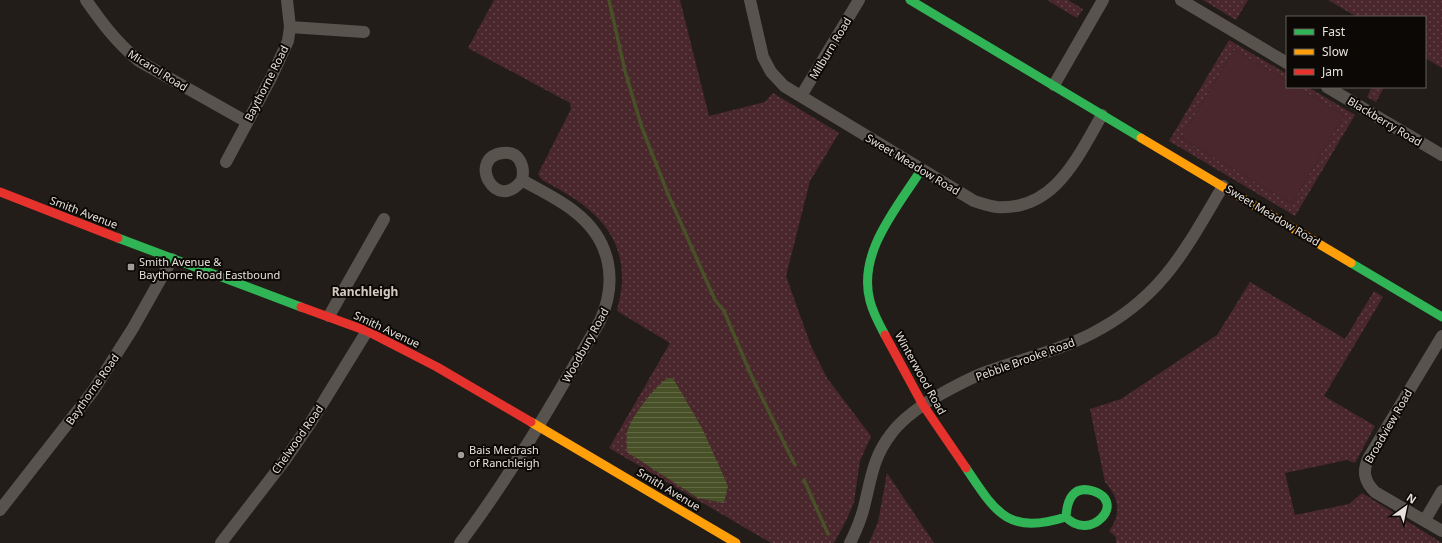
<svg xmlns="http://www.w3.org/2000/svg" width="1442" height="543" font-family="'Noto Sans',sans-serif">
  <defs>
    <pattern id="green-dots" width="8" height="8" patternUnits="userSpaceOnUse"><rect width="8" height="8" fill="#49272c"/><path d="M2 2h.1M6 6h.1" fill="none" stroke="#63464a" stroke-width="1.8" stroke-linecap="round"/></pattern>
    <pattern id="water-rules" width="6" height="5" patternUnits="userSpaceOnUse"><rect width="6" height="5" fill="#475026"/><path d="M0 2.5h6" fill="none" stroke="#626945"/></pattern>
  </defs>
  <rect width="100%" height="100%" fill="#221d18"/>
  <path fill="url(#green-dots)" d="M494 0H680L709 116 765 102 773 93 839 133 810 181 786 276 811 346 827 378 871 436 860 461 854 502 847 519 834 543H771L609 448 670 343 617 311C619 301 622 290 622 280 623 227 584 202 542 180L538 174 571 109 570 103 468 48Z
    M1047 0H1068L1083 9 1077 18Z
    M1203 0H1248L1236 20Z
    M1328 0H1442V68L1425 58V17H1357Z
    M1229 40 1287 74V81L1234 50 1181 138 1292 204 1344 115 1297 87H1308L1355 115 1295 216 1169 141Z
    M1372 87H1384L1376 102 1367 97Z
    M1250 282 1345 339 1374 291 1383 297 1324 396 1375 426 1355 463 1347 460 1285 473 1295 515 1349 504 1362 493 1442 543H1116V537L1109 531C1122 513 1119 498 1105 482L1090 409 1121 399 1217 335Z
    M887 473 934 543H869L878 522Z"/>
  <path fill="#49272c" d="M1234 50 1287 81V87H1297L1344 115 1292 204 1181 138Z"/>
  <path fill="url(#water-rules)" d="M668 378H673L703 430 728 486 724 503 698 498 627 452C627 446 626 439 627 433 630 418 655 386 668 378Z"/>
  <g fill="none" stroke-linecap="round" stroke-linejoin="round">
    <path stroke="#475026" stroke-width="3.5" d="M609 0 625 71 642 128 668 194 715 300 724 311 751 375 795 465
      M804 480 828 534"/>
    <path stroke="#58544d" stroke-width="12" d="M86 0C102 23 117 43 139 61L247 122
      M750 0 763 57 771 72 784 86 974 201C981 203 989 206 997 207 1055 211 1078 156 1102 115
      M1181 0 1287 63
      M290 27 364 32
      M1054 85 1103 0
      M1327 87 1442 155
      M801 96 859 0
      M226 162 271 78 288 41 290 27 287 0
      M329 316 384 219
      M1442 336 1369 457C1362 471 1364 481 1375 492L1442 531
      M0 510 93 391 133 328 172 259
      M1425 520 1442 491
      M221 543 285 460 311 422 367 331
      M460 543C513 473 556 397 600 321 618 281 611 240 575 212 559 199 539 190 522 180 496 215 466 157 503 153 520 151 525 167 522 180
      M850 543C856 531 861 519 864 507 871 479 873 457 891 434 901 420 918 408 932 399 950 389 967 379 986 372 1021 359 1058 351 1091 334 1162 298 1185 250 1223 186"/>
    <path stroke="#30b455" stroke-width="9" d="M910 0 1141 138
      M118 238 301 307
      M1351 263 1442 317
      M885 335C879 324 873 313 870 301 857 253 897 208 921 170
      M966 468C996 513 1008 535 1066 517 1090 543 1128 502 1093 491 1073 485 1067 500 1066 517"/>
    <path stroke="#ff9f0a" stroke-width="9" d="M1141 138 1351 263
      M531 422 736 543"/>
    <path stroke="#e5322d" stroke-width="9" d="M0 192 118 238
      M301 307 367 331 437 367 531 422
      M885 335 923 405 966 468"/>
  </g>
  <g fill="#a29c97" stroke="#0b0805" stroke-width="1.5">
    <rect x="127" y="263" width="8" height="8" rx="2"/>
    <circle cx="461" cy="455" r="4"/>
  </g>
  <g text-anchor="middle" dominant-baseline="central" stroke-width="4" stroke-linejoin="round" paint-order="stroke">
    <g font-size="11" fill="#e7e1db" stroke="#0b0805">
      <text transform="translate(830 48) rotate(-59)">Milburn Road</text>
      <text transform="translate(158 70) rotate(32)">Micarol Road</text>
      <text transform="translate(266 83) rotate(-63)">Baythorne Road</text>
      <text transform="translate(1385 121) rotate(31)">Blackberry Road</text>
      <text transform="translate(913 164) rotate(31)">Sweet Meadow Road</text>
      <text transform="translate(84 212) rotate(21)">Smith Avenue</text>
      <text transform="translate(1273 215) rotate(31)">Sweet Meadow Road</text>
      <text transform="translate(387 329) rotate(25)">Smith Avenue</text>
      <text transform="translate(585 345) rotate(-61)">Woodbury Road</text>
      <text transform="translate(1025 359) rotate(-20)">Pebble Brooke Road</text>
      <text transform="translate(921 373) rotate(61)">Winterwood Road</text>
      <text transform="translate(92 389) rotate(-55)">Baythorne Road</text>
      <text transform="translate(1388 426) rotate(-60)">Broadview Road</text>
      <text transform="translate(297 439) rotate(-55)">Chelwood Road</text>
      <text transform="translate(669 489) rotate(31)">Smith Avenue</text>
    </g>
    <g font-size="11" fill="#e7e1db" stroke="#0b0805" text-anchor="start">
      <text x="139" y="261">Smith Avenue &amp;<tspan x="139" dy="13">Baythorne Road Eastbound</tspan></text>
      <text x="469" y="449">Bais Medrash<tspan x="469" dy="13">of Ranchleigh</tspan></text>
    </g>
    <g font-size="12" font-weight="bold" fill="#d6cac0" stroke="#0b0805">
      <text x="365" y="291">Ranchleigh</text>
    </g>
  </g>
  <rect x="1286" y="16" width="140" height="72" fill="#0b0805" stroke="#635f5b"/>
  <rect x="1294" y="29" width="20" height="6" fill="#30b455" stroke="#635f5b"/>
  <text x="1322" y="36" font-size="12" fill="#e7e1db">Fast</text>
  <rect x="1294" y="49" width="20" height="6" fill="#ff9f0a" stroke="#635f5b"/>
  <text x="1322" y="56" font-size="12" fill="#e7e1db">Slow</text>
  <rect x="1294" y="69" width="20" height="6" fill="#e5322d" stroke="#635f5b"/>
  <text x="1322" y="76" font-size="12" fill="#e7e1db">Jam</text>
  <g transform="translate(1406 507) rotate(33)" stroke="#0b0805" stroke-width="3" paint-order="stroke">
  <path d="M0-3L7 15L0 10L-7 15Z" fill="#e7e1db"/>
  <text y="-6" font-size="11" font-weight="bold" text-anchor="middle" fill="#e7e1db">N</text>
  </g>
</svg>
